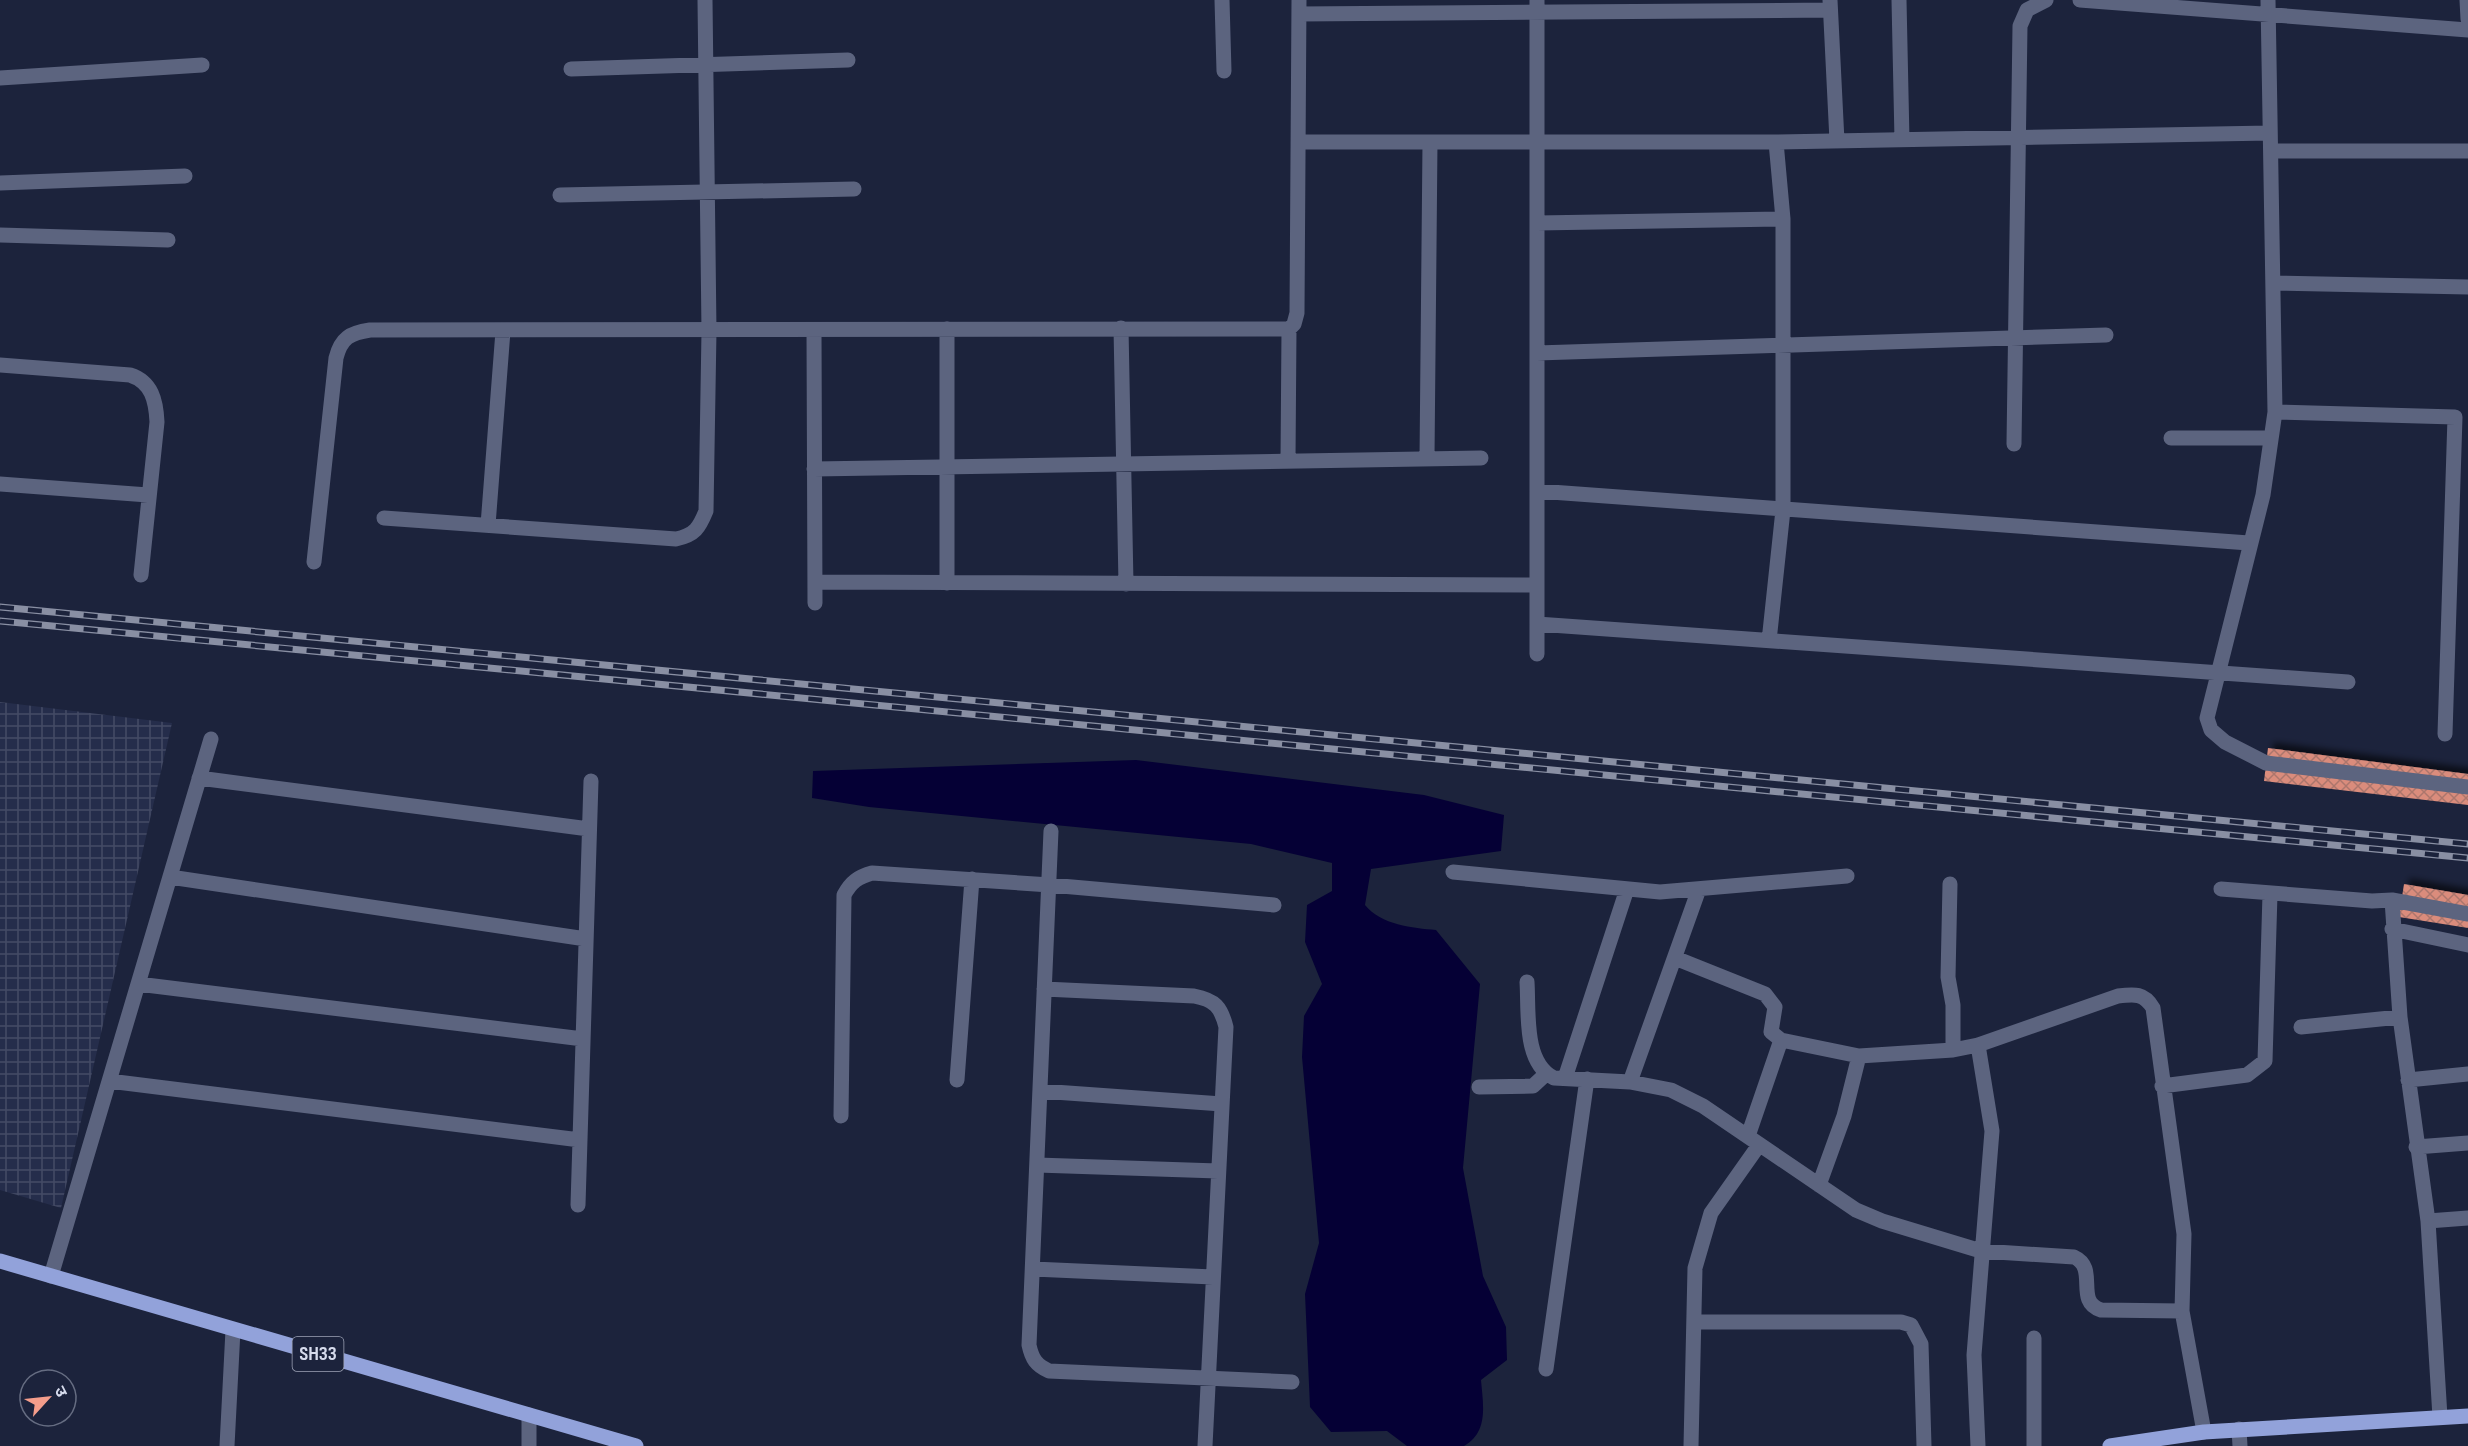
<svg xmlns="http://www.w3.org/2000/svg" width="2468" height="1446" font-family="'Sofia Sans Condensed','Noto Sans Devanagari',sans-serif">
  <defs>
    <pattern id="industrial-grid" width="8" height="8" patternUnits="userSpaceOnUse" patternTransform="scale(1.5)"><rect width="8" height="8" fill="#252d4b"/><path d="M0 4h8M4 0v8" fill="none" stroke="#444b65"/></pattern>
    <pattern id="building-cross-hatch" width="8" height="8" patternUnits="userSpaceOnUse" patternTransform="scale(1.5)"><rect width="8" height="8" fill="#da8c7c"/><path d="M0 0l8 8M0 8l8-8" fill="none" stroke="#ac766c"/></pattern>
    <filter id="shadow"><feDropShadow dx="5.5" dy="-5.5" stdDeviation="3" flood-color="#0009"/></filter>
  </defs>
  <rect width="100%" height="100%" fill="#1c233c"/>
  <path fill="url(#industrial-grid)" d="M0 702 172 723 61 1208 0 1190Z"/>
  <path fill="#050035" d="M1136 760 1424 795 1504 815 1501 851 1371 869 1365 905C1381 925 1413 928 1436 930L1480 984 1463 1168 1483 1276 1506 1327 1507 1360 1481 1380C1483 1404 1489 1432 1464 1446H1407L1387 1431 1331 1432 1310 1407 1305 1294 1319 1243 1302 1057 1304 1016 1322 984 1305 942 1307 905 1332 891V863L1251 844 869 807 812 798 813 771Z"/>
  <path fill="url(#building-cross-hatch)" filter="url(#shadow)" d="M2268 748 2468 774V805L2264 781Z
    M2404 884 2468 895V928L2399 917Z"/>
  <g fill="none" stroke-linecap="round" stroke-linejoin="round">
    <path stroke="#5c647f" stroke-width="15" d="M1222 0 1224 71
      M1537 0V654
      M1830 0 1837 141
      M1899 0 1902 140
      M2080 0 2468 30
      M2268 0 2275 412 2263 495 2207 718 2211 730 2225 742 2266 763 2468 787
      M2467 0 2468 19
      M1299 14 1830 10
      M571 69 848 60
      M0 78 202 65
      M1298 142H1776L2270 133
      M2271 151H2468
      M0 183 185 176
      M560 195 854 189
      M1537 223 1783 219
      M0 235 168 240
      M2273 283 2468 287
      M1121 328 1126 584
      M947 329V583
      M814 330 815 603
      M1537 353 2106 335
      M0 365 130 375C152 382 156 401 157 422L141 575
      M2275 412 2455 417 2445 734
      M2171 438H2271
      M2014 444 2020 26 2027 10 2046 0
      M1427 459 1430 142
      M1288 460 1289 329 1294 324 1297 313 1299 0
      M814 469 1481 458
      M0 484 148 495
      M1537 491 2249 543
      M384 518 676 539C695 535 699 528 706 511L709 331 705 0
      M488 525 503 331
      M314 562 336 358C341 338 350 333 370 330L1289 329
      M815 582 1537 585
      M1537 624 2348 682
      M1769 641 1783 510V219L1776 142
      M199 778 589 829
      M1051 831 1029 1345C1032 1359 1036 1365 1049 1371L1292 1382
      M1453 872 1660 892 1847 876
      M170 877 586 939
      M1950 884 1948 977 1953 1005V1050
      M2221 889 2372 901 2392 900 2400 1017 2428 1221 2440 1417
      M2392 900 2468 914
      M2392 929 2468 945
      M1675 958 1765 994 1775 1007 1771 1032 1781 1040
      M1527 982C1529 1011 1523 1063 1554 1078L1630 1082 1671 1090 1703 1106 1856 1210 1882 1221 1981 1251 2074 1257C2099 1268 2074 1302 2101 1310L2182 1311
      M138 984 583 1039
      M1044 989 1194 996C1215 1000 1221 1007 1226 1027L1205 1446
      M2301 1027 2400 1017
      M1565 1078 1627 889
      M957 1080 972 879
      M2408 1080 2468 1074
      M109 1081 580 1140
      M1630 1082 1699 889
      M2162 1086 2247 1075 2265 1061 2270 894
      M1479 1087 1533 1086 1546 1074
      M1040 1091 1222 1104
      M841 1116 844 895C851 882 858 877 872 873L1050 885 1274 905
      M1748 1136 1781 1040 1859 1056 1953 1050 1978 1045 2118 996C2135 994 2144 993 2153 1008L2184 1234 2182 1311 2204 1432
      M2416 1147 2468 1143
      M1037 1165 1218 1171
      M1819 1185 1844 1116 1859 1056
      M578 1205 591 781
      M2428 1221 2468 1218
      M1033 1269 1213 1277
      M51 1276 211 739
      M1694 1322H1901L1911 1325 1921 1344 1924 1446
      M2034 1338V1446
      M1546 1369 1587 1079
      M529 1415V1446
      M2239 1429 2240 1446
      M227 1446 233 1330
      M1691 1446 1695 1268 1711 1213 1759 1145
      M1978 1446 1974 1355 1992 1131 1978 1045"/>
    <path stroke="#92a2da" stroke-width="15" d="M0 1261 636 1446
      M2110 1446 2204 1432 2468 1416"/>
    <g stroke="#898fa3" stroke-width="7">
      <path id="rail" d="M0 607 2468 844
        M0 621 2468 858"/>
    </g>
    <use href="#rail" stroke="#1c233c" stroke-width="4.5" stroke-dasharray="14" stroke-linecap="butt"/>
  </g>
  <g text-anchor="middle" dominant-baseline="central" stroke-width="6" stroke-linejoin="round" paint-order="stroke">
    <rect fill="#1c233c" stroke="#9ea4b7" stroke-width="1.5" x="292.5" y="1337" width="51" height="34" rx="4.5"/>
    <g font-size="20" font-weight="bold" fill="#d6dbec">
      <text x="318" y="1354">SH33</text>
    </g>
  </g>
  <g transform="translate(48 1398) rotate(63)"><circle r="28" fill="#1c233c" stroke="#666d82" stroke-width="1.5"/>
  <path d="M0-4.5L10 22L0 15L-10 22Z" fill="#f49d8b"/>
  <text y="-9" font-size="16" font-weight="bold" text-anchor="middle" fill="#d6dbec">उ</text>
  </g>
</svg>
